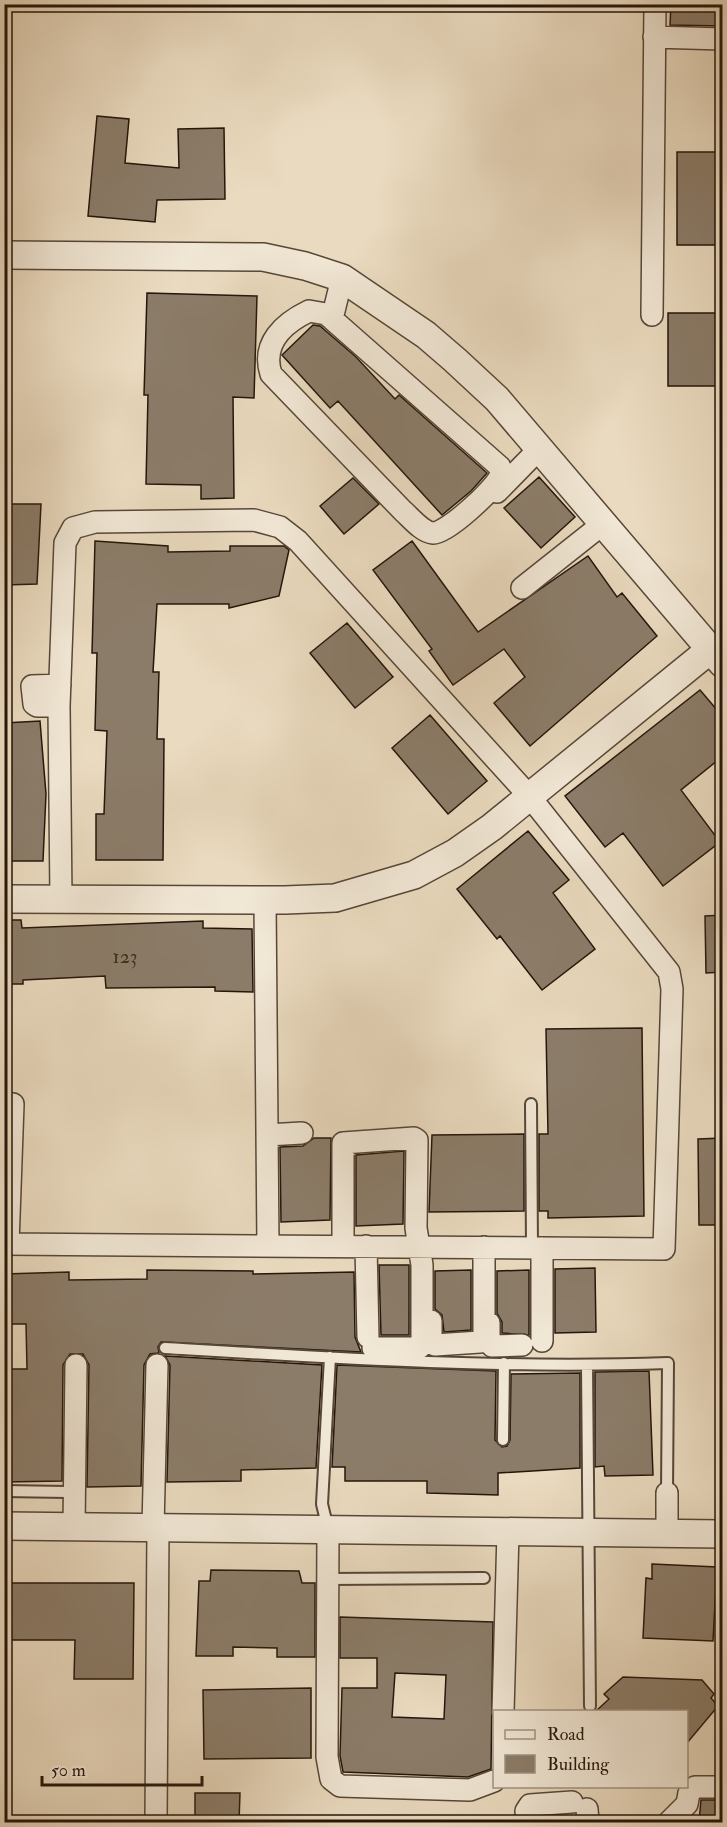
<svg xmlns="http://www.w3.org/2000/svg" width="727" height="1827" font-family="'IM FELL Double Pica',serif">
  <rect width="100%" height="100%" fill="#eadabf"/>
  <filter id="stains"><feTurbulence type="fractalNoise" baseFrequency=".00333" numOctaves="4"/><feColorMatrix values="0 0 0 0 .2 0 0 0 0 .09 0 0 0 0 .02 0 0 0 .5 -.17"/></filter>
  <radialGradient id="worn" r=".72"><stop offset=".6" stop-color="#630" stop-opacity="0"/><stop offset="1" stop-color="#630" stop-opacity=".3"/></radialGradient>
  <path fill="#8b7c69" stroke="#25160b" stroke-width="1.5" fill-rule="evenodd" d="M671 4H723V26L670 25Z
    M97 116 129 119 125 163 179 168 178 129 224 128 225 199 157 200 155 222 88 216Z
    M677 152H722L721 245H677Z
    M147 293 257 296 254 398 233 397 234 498 201 499V485L146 484 148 395H144Z
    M668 313H723V386H668Z
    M313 325 320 326 356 357 395 399 399 395 487 473 471 491 442 515 338 401 330 408 282 355Z
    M539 477 575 517 541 548 504 508Z
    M353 478 379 504 344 534 320 506Z
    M4 504H41L37 584 4 585Z
    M95 541 168 546V552L230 551V546H284L289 550 279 596 229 608V604H157L153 672H159L157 739H164L163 860H96V814H104L107 731 95 730 97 653H92Z
    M412 541 478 632 588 556 617 597 622 593 657 636 530 746 494 703 525 677 504 649 453 685 429 651 432 649 373 570Z
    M347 623 393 677 355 708 310 653Z
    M700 690 723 717V756L681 790 720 842 663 886 623 833 605 847 565 796Z
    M430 715 487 781 448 814 392 748Z
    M40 721 46 794 43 861H4V723Z
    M528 831 569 880 553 893 595 949 542 990 500 936 497 939 457 889Z
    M723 915V972L706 973 705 916Z
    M4 920H21L22 928 203 921V928L252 929 253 992 215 991V987L106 988 105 976 23 980V984H4Z
    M642 1028 644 1216 548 1218V1211H539V1134H548L546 1029Z
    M524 1134V1211L429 1212 432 1135Z
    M314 1138H331L330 1220 281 1222 280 1147 303 1146Z
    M723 1138V1225H699L698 1139Z
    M404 1151 403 1224 356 1226V1155Z
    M379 1265H409V1335H381Z
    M595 1268 596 1332 555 1333V1269Z
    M147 1270 253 1271V1274L354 1272 355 1337 361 1352 161 1342 158 1347 159 1353 150 1354 144 1365 141 1486 87 1487 89 1365 83 1354H70L63 1365 62 1481 4 1482V1369H27L26 1324H4V1274L69 1272V1280L147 1279Z
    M471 1270V1330L444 1332 442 1315 435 1309V1271Z
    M529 1270V1335L502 1333V1322L497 1313V1271Z
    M165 1356 322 1365 316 1468 241 1470V1481L167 1482 170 1365Z
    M337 1365 496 1371 495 1440 502 1447 507 1446 510 1440 511 1374 580 1373V1468L498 1473V1495L427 1493V1481H345V1467H332Z
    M649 1371 653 1475 605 1476 604 1466 595 1467V1372Z
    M652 1564 717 1567 713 1641 643 1638 646 1578 652 1579Z
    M211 1570 299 1571 302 1583H315V1657H277V1648L233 1647V1656H196L199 1581H210Z
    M4 1583H134L133 1679H74L75 1640H4Z
    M340 1617 493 1622 491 1769 468 1777 343 1772 340 1756 342 1688H377V1658H340ZM395 1673 446 1675 444 1719 392 1717Z
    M623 1677 702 1680 714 1694 711 1698 718 1706 687 1743V1712H595L609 1699 604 1694Z
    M311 1688V1758L204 1759 203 1690Z
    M195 1793H240L239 1822H195Z
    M701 1800H723V1822H699Z"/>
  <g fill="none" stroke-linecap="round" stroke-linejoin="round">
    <g stroke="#564738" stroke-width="14">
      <path id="service" d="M531 1104 532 1248
        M165 1348C332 1358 501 1369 668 1363L667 1493
        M587 1366 590 1706
        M503 1440 504 1363
        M4 1491 67 1492
        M328 1529 322 1504 330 1357
        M328 1579 484 1578"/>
    </g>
    <g stroke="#564738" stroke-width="24">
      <path id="minor" d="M654 37 722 39
        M309 311 326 314 332 319 500 467C500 469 501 474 500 476 495 489 446 534 433 533 422 532 411 518 403 511L271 374C261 343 284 323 309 311Z
        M652 315 655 4
        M332 319 342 278
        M497 492 540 448
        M522 588 604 523
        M59 706H37L34 704 32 686 60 685
        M265 900 268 1246
        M267 1135 302 1133
        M4 1244 664 1249 672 989 669 972 530 797 298 541 280 527 254 520 95 522 73 528 65 543 59 706 61 899
        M8 1244 13 1104
        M343 1246V1143L414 1138 417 1140 416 1228 422 1265V1345L419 1348H373
        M366 1246 368 1337
        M542 1248V1341
        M431 1321V1343L435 1345 480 1342 484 1339V1247
        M489 1323V1342L492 1346 522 1345
        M667 1493V1533
        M74 1527 76 1365
        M153 1527 157 1365
        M328 1529 327 1757 331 1779 340 1786 470 1790 494 1781
        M503 1712 508 1532
        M587 1809 588 1822
        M156 1822 158 1527
        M527 1822 526 1811 530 1805 572 1802
        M669 1822 687 1804 689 1793 695 1787H722"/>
    </g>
    <g stroke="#564738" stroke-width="30">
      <path id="tertiary" d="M4 255 263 257 305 266 342 278 426 335 455 360 497 399 722 663
        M4 899 285 900 335 898 414 875 455 853 492 827 711 649
        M4 1526 722 1534"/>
    </g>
    <use href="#service" stroke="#f1e7d5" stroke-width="10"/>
    <use href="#minor" stroke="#f1e7d5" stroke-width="21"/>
    <use href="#tertiary" stroke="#f1e7d5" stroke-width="27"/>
  </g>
  <g text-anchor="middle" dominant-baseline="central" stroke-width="5" stroke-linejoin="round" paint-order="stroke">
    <g font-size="20" fill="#3e3022">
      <text x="125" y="956">123</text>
    </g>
  </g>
  <rect width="727" height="1827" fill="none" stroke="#eadabf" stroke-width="24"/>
  <rect x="6" y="6" width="715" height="1815" fill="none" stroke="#25160b" stroke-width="3"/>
  <rect x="12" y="12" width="703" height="1803" fill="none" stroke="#25160b" stroke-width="1.5"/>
  <rect x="493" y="1710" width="195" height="78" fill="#f1e7d5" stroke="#9f9384" stroke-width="1.5"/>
  <rect x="505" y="1730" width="30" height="9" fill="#f1e7d5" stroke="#9f9384" stroke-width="1.5"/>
  <text x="547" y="1740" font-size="18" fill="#25160b">Road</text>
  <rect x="505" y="1755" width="30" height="18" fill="#8b7c69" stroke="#9f9384" stroke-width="1.5"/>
  <text x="547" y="1770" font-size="18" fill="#25160b">Building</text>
  <path d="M42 1776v9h160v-9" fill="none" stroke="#25160b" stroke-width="3"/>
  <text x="51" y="1776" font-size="18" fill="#25160b" stroke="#f1e7d5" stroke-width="4.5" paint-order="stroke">50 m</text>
  <rect width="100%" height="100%" filter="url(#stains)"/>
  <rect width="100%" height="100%" fill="url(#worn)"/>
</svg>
